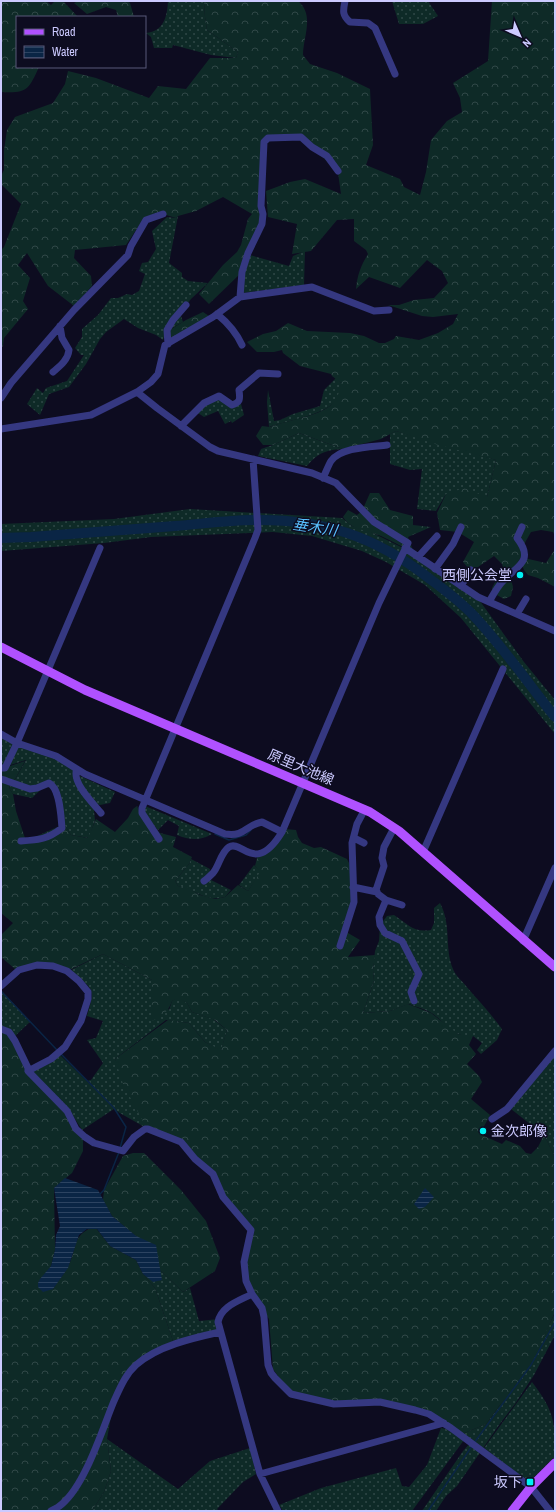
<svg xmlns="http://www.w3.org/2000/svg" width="556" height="1512" font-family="'Archivo Narrow','Noto Sans JP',sans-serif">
  <defs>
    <pattern id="grass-dots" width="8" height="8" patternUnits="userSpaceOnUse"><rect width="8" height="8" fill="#0e2a27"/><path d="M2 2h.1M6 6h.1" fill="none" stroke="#304847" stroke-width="1.8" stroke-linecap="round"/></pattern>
    <pattern id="forest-crowns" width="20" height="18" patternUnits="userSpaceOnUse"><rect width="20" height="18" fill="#0e2a27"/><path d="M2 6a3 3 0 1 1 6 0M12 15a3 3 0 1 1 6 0" fill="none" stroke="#304847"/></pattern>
    <pattern id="water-rules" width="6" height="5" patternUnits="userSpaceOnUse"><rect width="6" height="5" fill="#0a2545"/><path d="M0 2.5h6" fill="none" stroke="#2c4361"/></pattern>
  </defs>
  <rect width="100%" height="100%" fill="#0d0c20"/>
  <path fill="url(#grass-dots)" d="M168 1H204L205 17 207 30 238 52 236 58 211 55 173 45 172 48H154L151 37 146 33C164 31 167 17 168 1Z
    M392 1H428L438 16 423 24H399Z
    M178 216 169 263 182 273V277L188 281 208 283 191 299 180 313 183 322C174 327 165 330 163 340L156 335 138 328 124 319 106 332 100 339 86 364 69 387 49 394 40 415 27 404 37 388 43 393 46 388 67 381 84 355H81L75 348 82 337V329L98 315 111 298H118L127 294 132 295 139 291 145 274 139 271 142 263 148 262 156 249 152 231 167 217 176 218Z
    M305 251 304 285 243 293 241 280 250 255 289 266 293 256Z
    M336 378 341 383C341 387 341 392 339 396 330 415 288 420 269 427L267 402 268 390 274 421 280 420 293 414 320 406 324 390Z
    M219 396 232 407 241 404 244 415 232 423 231 421 225 424 218 411 204 417 198 413 207 403Z
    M396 431 496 460 487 497 446 494 436 511 417 509 422 469 410 470 390 464V434Z
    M299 433 343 449C325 450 318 453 307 466L258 456 261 449 273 445Z
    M190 509 342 518 352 526 371 532 413 553 477 597 524 662 555 700V734L461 618 425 585 386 562 362 551 312 536 273 532 151 537 104 543 1 551V524L114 519Z
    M1 734 56 756 76 770V778L96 806 94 811 95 820 89 838 71 835 64 824 49 782 32 798 13 794 9 788 13 783 26 760 1 768Z
    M80 776 115 792 110 803 100 805 96 804 80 782Z
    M145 806 212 834C201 841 189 840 177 835L179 826 168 820 158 830 144 813Z
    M191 859 210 869 209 879 231 890 225 897C204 902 197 890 178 886L175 881 189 864Z
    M254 865 261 872 248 891 239 885Z
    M440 903C452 926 444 947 453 969 455 975 462 981 466 986 478 1000 491 1014 502 1029L497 1040 481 1054 477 1050 482 1043 473 1036C452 1037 448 1025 433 1014 426 1009 416 1007 409 1004L390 1011 363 1013 374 981 373 970 375 951 379 941 380 925 387 916 394 915C408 924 413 933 431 930L434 923V908Z
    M103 954 152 980 169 1010 172 1001 178 997 187 1003 192 1012 213 1019 227 1030 221 1051 205 1042 189 1023 166 1020 115 1059 148 1129 118 1112 114 1109 82 1130 72 1114 30 1070 60 1055 99 1093 88 1080H91L103 1063 87 1040 96 1038 103 1021 87 1016C96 986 93 991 71 970Z
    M2 991 30 1022 15 1036 1 1028Z
    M554 1056 555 1060V1157L544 1135 511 1109Z
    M157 1267 183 1292 190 1288 199 1321 219 1319 220 1332 173 1341 155 1288 143 1274Z
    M555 1313V1335L534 1375 515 1404 499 1425 457 1486 446 1496 436 1511H422L463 1451 471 1442 462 1434 486 1424 529 1365Z
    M532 1382C554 1411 555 1420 555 1456L529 1482 484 1448Z
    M441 1428 446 1429 464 1440 412 1511H283L279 1505 321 1488 396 1468 402 1486 409 1487 427 1465Z
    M107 1439 178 1489 210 1461 250 1448 256 1474 243 1482 217 1509 219 1511H92L104 1492 111 1471Z"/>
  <path fill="url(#forest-crowns)" d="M1 1H46L51 5 55 1H63L77 16 75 17H17V67H39C28 91 27 93 1 92Z
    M79 1H127L130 3 134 17H118L116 10 106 7 87 14 74 3Z
    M204 1H298C315 15 303 37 303 55L310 64 337 73 370 89 373 145 366 165 400 179 404 187 420 195 426 172 431 140 447 121 462 112 460 98 453 83 488 61 492 1H555V536L553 532 541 530 531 532 523 546V554L510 575 513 587 511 596 504 599 495 594 492 588 495 582 502 581 505 573 502 564 494 556 478 567 469 569 463 562 474 542 458 532 440 530 437 513 446 494 464 488 487 497 496 460 435 444 396 431 381 439 343 449 299 433 273 445H263L256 436 262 426 270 427C287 420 322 416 333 403 338 397 340 390 341 383L332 376 331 374 300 366 283 353 282 350 274 352H257L247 342 263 334 276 331 288 323 307 331 350 333 364 336 379 343H385L394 339 396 336 419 340 438 333 453 324 458 314 433 317 422 316 388 305H399L414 300 434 298 448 283 442 271 427 260 400 288 369 277 356 289C357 276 361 265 368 254L366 250 354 241V219L337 220 311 251 292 254 297 224 268 217 266 191 290 182 305 179 341 194 338 173 307 141 301 137 264 142 262 220 242 272 209 304 199 294 223 265 237 252 241 245 248 219 252 214 223 197 196 211 178 216 176 218 163 214 144 218 126 245 75 250 74 258 91 276 92 286 74 306 48 286 27 253 18 265 30 278 23 301 28 309 4 338 3 346 1 348V250L4 247 21 204 1 184 2 174 4 170V150L7 130 15 117 53 103 65 84 68 71 96 78 149 98 158 86 186 89 210 58H236L238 52 207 30 205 17Z
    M203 312 212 318 170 339 168 331 186 320Z
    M370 493H379L390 510 413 516V525L431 527 408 537 414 553C403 547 392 541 381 536 368 530 352 531 343 517L348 510 357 515 362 511Z
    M555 549V587L538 578 528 575 524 570 522 565 524 558 546 563Z
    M25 761 13 783 1 779V769Z
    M1 781 11 784 9 788 13 794 16 811 26 841 64 824 71 835 88 838 96 819 115 832 128 818 133 809 137 806 141 815 160 833 176 837 173 847 192 857 189 864 175 881 178 886 188 888 200 895 216 899 225 897 238 885 248 891 260 872 255 866 258 854 285 829 296 830 298 837 302 843 314 848 321 847 347 859 353 871 354 902 347 929 348 933 360 940 348 957 375 955 373 970 374 981 363 1013 390 1011 408 1004 431 1013 458 1034 473 1036 469 1045 476 1054 467 1064 479 1076 482 1082 471 1099 490 1115 482 1130 484 1136 502 1144 506 1140 520 1146 526 1153 531 1154 538 1147 544 1135 555 1157V1312L531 1365 516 1386 499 1406 486 1424 462 1434 433 1414 378 1399 334 1402 292 1392 283 1383 273 1369 269 1319 259 1304 246 1281 244 1262 251 1229 223 1197 210 1171 181 1142 146 1127 123 1084 115 1059 168 1020 189 1023 205 1042 221 1050 227 1030 215 1020 192 1012 187 1003 178 998 172 1001C168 1012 162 1017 151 1021L152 980 103 954 67 971 53 966 15 969 1 957V935L13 923 1 913Z
    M1 1029 9 1032 28 1071 67 1111 83 1137V1151L72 1173 54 1188 55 1250 51 1266 38 1283 53 1289C57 1282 63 1276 67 1268 78 1251 70 1234 95 1227L110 1246 136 1260 143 1274 155 1288 173 1341 126 1376 113 1405 107 1439 111 1471 104 1492 92 1511H1Z
    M133 1153H144L181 1190 206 1221 220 1258 215 1271 183 1292 157 1267 144 1243 112 1216 103 1200 104 1190 123 1156Z"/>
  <path fill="url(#water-rules)" d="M65 1178 98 1190 112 1216 136 1236 156 1245 162 1280 153 1282 143 1274 136 1260 110 1246 97 1229H87L79 1235 68 1268 53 1289 43 1292 38 1287V1283L40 1279 51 1266 55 1250 56 1235 60 1226 54 1188Z
    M425 1188 434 1197 425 1207 419 1209 414 1204Z"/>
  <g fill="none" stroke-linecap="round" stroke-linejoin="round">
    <path stroke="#0a2545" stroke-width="1.5" d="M215 834 229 840 246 835 251 830
      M1 991 57 1050
      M61 1054 114 1108 126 1127 120 1148
      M99 1195 104 1190 119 1152
      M474 1443 531 1365 555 1322
      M428 1511 472 1446"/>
    <path stroke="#0a2545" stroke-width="10" d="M1 538 31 537C79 533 127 530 175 526 201 524 228 520 254 520 323 519 375 536 430 579 445 590 461 602 474 616 503 647 528 683 555 717"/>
    <path stroke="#353881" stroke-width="7" d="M345 1C343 11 342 15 350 22L368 23 375 28 395 74
      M240 297 242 272 248 253 262 224 263 214 261 206 264 142 268 138 301 137 312 147 327 156 338 171
      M217 314C228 323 236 332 242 345
      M168 344 167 330 173 320 186 305
      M53 372C60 366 68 360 69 350L62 338 60 326
      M137 392 157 408 210 447 218 451 312 473 336 483 374 522 408 543 379 603 282 832C255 876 242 839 229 847 221 852 219 866 213 873 210 876 207 879 204 881
      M1 398 11 383 74 310 128 255 131 246 146 220 163 214
      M181 426 204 403 219 396 232 405C241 402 240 399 239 390L259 373 278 374
      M1 429 91 415 137 392 151 382 158 374 165 345 213 317 240 297 312 287 374 311 389 310
      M323 478C326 472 328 466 331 461 341 447 371 447 387 445
      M405 548 478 597 555 631
      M418 557 437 536
      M435 569 453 544 461 527
      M461 586 471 570
      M489 602C493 595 497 587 503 581 517 566 535 561 517 538L522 527
      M517 614 526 599
      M1 734 17 743 56 756 85 774 225 834C246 837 245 825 262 822L282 832
      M1 768H5L17 743 100 548
      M77 769C71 782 93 803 101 813
      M1 779 30 789 37 788 49 783C60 788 61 817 62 828 48 839 39 840 21 841
      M394 828 384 847 382 858 384 866 376 890 378 894 386 900 379 917 380 925 385 933 402 941 419 974 411 992 414 1001
      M354 838 364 843
      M159 839 142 813V808L255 538 258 530 253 459
      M423 852 503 669
      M353 887 377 892
      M386 900 402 905
      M523 941 555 868
      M340 946 354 902 352 843 357 824 365 809
      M1 986 19 970 37 965 53 966 67 971 79 981 88 992V999L81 1021 65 1047 51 1059 28 1071
      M1 1029 9 1032 15 1041 28 1068V1071L67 1111 76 1129 85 1137 94 1143 123 1151 134 1137 145 1129H148L181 1142 195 1159 213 1174 223 1197 251 1230 244 1262 246 1281 252 1294 262 1308 264 1317 268 1365 271 1373 275 1378 291 1394 334 1404 380 1402 415 1410 429 1414 451 1428 531 1487 550 1511
      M492 1119 507 1109 555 1051
      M252 1294C239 1301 221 1306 218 1322L260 1474 278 1511
      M260 1474 444 1423
      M51 1511C55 1509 59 1507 62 1504 85 1485 102 1430 114 1401 120 1388 125 1375 136 1365 157 1346 193 1338 220 1332"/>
    <path stroke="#b051ff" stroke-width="9" d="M1 647 85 690 370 812 399 831 555 967
      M512 1511 531 1487 555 1463"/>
  </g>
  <g fill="#00f1f5" stroke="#0d0c20" stroke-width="1.5">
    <circle cx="520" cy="575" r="4"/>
    <circle cx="483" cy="1131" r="4"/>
    <rect x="526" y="1478" width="8" height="8" rx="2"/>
  </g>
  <g text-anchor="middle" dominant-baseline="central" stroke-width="3" stroke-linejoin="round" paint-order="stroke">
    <g font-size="14" fill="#cccaff" stroke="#0d0c20" text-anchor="end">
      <text x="512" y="575">西側公会堂</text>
      <text x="491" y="1131" text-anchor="start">金次郎像</text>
      <text x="522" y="1482">坂下</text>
    </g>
    <g font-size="14" fill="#cccaff" stroke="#0d0c20">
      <text transform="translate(301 767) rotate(23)">原里大池線</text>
    </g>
    <g font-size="15" font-style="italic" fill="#58c0ff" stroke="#0d0c20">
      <text transform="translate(315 527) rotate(9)">垂木川</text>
    </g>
  </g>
  <rect width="556" height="1512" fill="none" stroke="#cccaff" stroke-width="4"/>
  <rect x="16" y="16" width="130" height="52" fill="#0d0c20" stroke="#595879"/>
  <rect x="24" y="29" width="20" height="6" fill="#b051ff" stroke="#595879"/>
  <text x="52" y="36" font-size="12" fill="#cccaff">Road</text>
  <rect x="24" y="46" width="20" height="12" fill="url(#water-rules)" stroke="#595879"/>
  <text x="52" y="56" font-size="12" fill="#cccaff">Water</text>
  <g transform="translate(520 36) rotate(135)" stroke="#0d0c20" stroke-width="3" paint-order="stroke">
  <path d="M0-3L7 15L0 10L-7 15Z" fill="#cccaff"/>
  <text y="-6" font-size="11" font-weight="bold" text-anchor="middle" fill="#cccaff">N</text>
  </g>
</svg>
